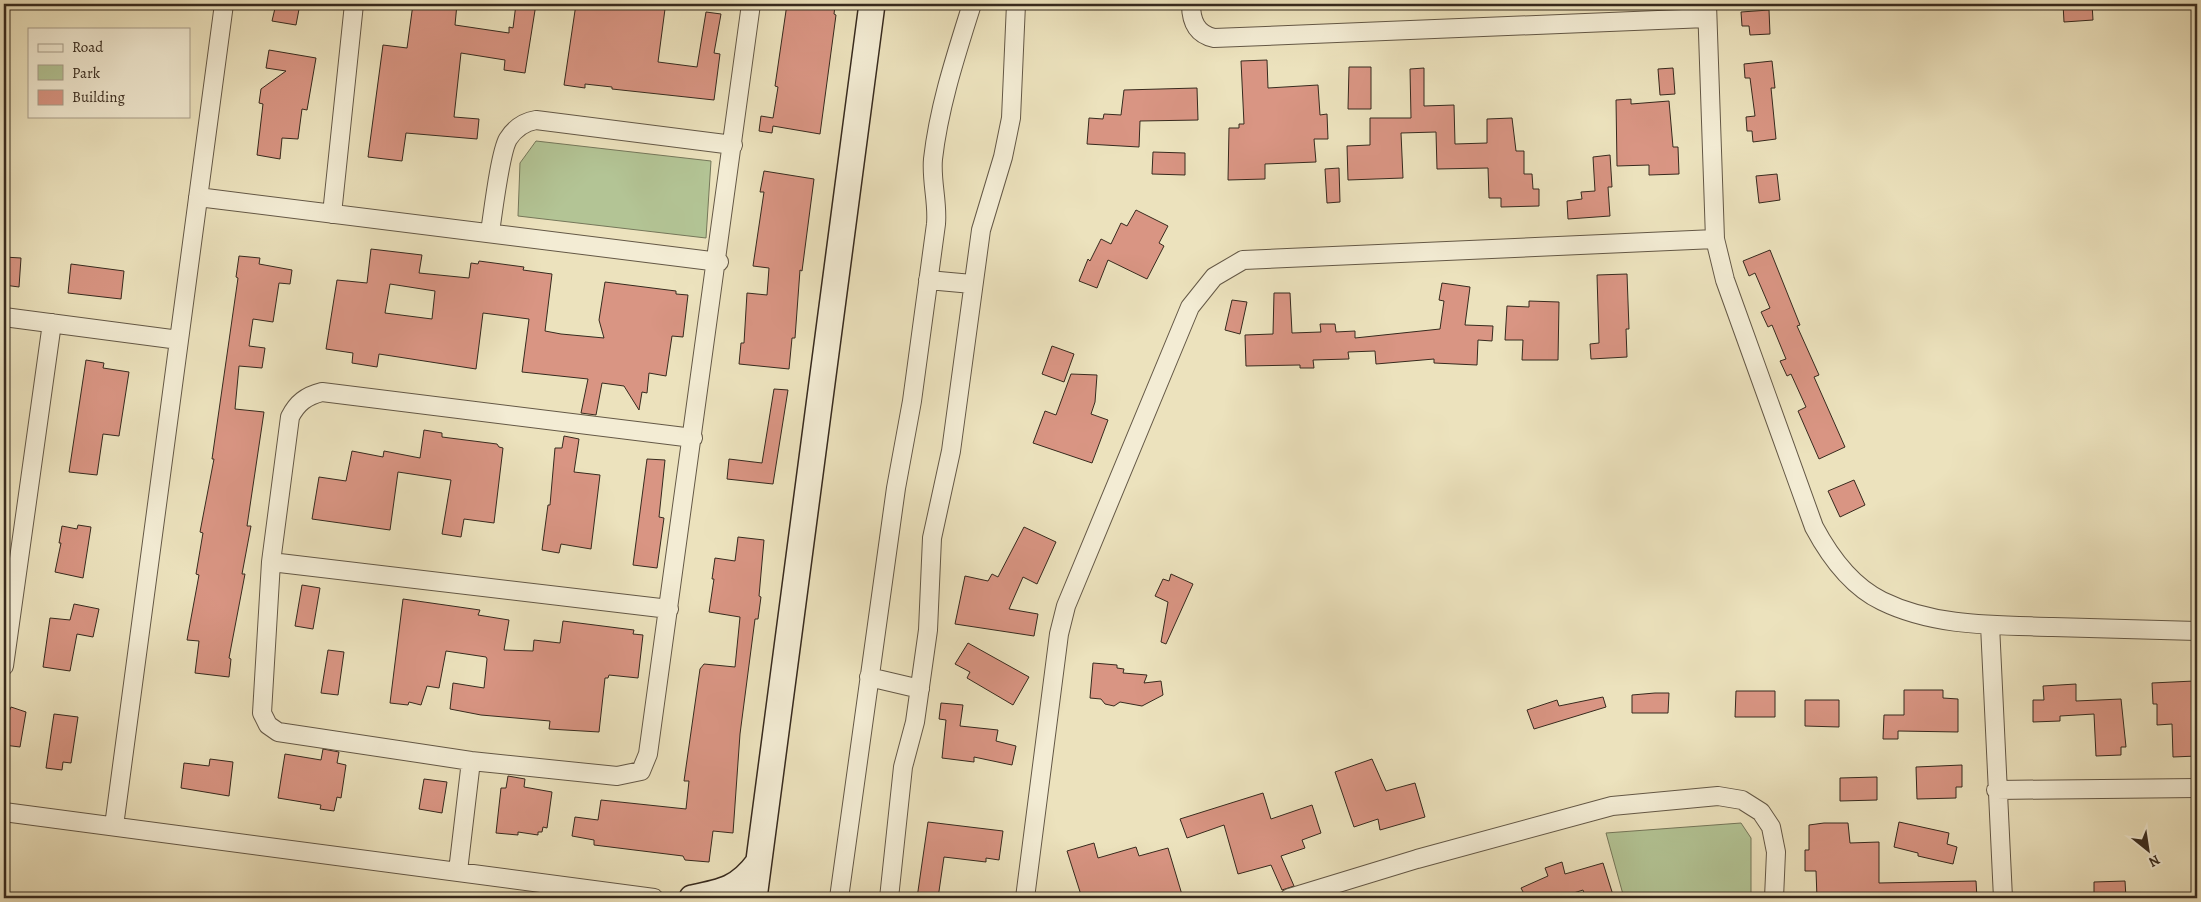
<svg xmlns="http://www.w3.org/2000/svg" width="2201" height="902" font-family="Alegreya,serif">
  <rect width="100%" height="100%" fill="#ece2bd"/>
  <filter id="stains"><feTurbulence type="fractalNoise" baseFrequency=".004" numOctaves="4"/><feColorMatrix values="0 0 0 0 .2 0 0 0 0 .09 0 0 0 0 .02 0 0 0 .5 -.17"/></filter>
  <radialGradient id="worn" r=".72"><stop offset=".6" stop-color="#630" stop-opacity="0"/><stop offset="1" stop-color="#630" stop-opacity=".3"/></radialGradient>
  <path fill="#b3c495" stroke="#75775a" d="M536 141 711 161 706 238 518 216 520 163Z
    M1741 823 1751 838V898H1624L1606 833Z"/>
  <path fill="#d99583" stroke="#372a1e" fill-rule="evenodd" d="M276 4H300L296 25 272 21Z
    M413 4H457L455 25 509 33V27L513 28 516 4H536L525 73 504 70 505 60 461 53 454 117 479 119 477 139 406 133 402 161 368 157 383 45 407 48Z
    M576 4H632L665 9 658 62 697 67 706 12 721 14 714 53 720 54 714 100 612 89V87L585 84V88L564 85Z
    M787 4 835 6 834 14 836 15 820 134 773 126 772 133 759 131 761 116 773 118 778 87 775 86Z
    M2063 4H2092L2093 20 2064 22Z
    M1769 10 1770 34 1750 35 1749 26H1742L1741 12Z
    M269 50 316 58 307 110 302 109 298 139 282 138 280 159 257 155 263 104 259 103 261 89 286 71 266 68Z
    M1267 60 1268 88 1318 85 1320 115 1327 114 1328 139H1314L1316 162 1265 164V179L1228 180 1229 128H1239V124H1244L1241 61Z
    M1772 61 1775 88H1771L1776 139 1753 142 1752 131H1747L1746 117 1755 116 1750 78H1745L1744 64Z
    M1349 67H1371V109H1348Z
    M1424 68V106L1454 105 1455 144 1487 143V119L1512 118 1516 151H1524V174H1532L1533 189H1539V206L1501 207V198H1489L1488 168 1437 169 1436 132 1401 133 1403 178 1348 180 1347 146 1370 145V118H1411L1410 69Z
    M1673 68 1675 94 1660 95 1658 69Z
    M1197 88 1198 120 1140 121 1139 147 1087 144 1089 118 1103 119 1104 114 1121 115 1124 90Z
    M1631 99V104L1669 101 1673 147H1678L1679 174 1649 175V165L1617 166 1616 100Z
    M1153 152 1185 153V175L1152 174Z
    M1610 155 1612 187H1608L1610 216 1568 219 1567 201 1582 199 1581 192 1595 191 1593 157Z
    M1339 168 1340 202 1327 203 1325 169Z
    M764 171 814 179 802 271 800 270 795 338H792L789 369 739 364 741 343H744L747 293 767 295 769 268 753 266 764 192H760Z
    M1777 174 1780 200 1759 203 1756 176Z
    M1136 210 1168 226 1159 243 1164 246 1147 279 1108 260 1097 288 1079 281 1088 259 1090 261 1101 239 1111 244 1121 223 1127 226Z
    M371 249 422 255 419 273 469 278 471 263 478 264 479 261 524 267 523 270 552 274 545 331 561 334 604 338 599 320 605 282 676 291V294L688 295 683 337 672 336 666 376 649 373 647 393 642 392 639 410 624 386 602 383 596 415 581 413 588 379 522 372 529 319 483 313 476 369 379 354 377 367 352 363 353 353 326 349 337 280 367 283ZM390 284 435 291 432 319 385 313Z
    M1770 250 1800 325 1797 326 1819 375 1814 377 1845 447 1819 459 1798 411 1806 407 1791 374 1787 376 1780 361 1786 359 1772 325 1768 327 1761 312 1770 308 1755 273 1749 276 1743 261Z
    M239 256 260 258 259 264 292 270 290 284 279 283 273 322 253 319 249 346 265 348 262 368 239 366 235 409 264 412 247 526H251L242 574H245L229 658 231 659 229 677 195 673 199 641 187 640 199 575 196 574 203 533 200 532 214 459H212L238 278 236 277Z
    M4 257 21 258 19 287 4 285Z
    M71 264 124 271 121 299 68 293Z
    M1627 274 1629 329H1626L1627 357 1591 359 1590 344 1599 343 1597 275Z
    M1442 283 1470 287 1465 325 1493 326 1492 341 1478 340 1477 365 1434 363V359L1376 364 1375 351 1348 352 1349 359 1313 360 1314 368H1300V365L1246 366 1245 335 1273 334 1274 293H1290L1292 333 1321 332 1320 324H1335L1336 332 1355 331V338L1440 329 1444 301 1439 300Z
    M1232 300 1247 302 1240 334 1225 330Z
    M1529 301 1559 302 1558 360H1522L1523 340H1505L1507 306 1529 307Z
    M1052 346 1074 354 1064 382 1042 374Z
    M86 360 104 363 103 368 129 372 119 436 103 434 97 475 69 472Z
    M1071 374 1097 375 1095 402 1091 414 1108 420 1092 463 1033 443 1045 411 1056 415Z
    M774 389 788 390 773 484 727 479 729 459 762 463Z
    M424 430 442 433V437L497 444 499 447 503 448 494 523 464 519 461 537 442 534 451 480 398 472 390 530 312 519 319 477 346 481 352 451 383 457 384 451 420 458Z
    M564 436 579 439 574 472 600 475 591 549 561 544 559 553 542 550 548 505H550L555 448H562Z
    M647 459 665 460 659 517 664 518 657 568 633 565Z
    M1854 480 1865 505 1840 517 1828 491Z
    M78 525 91 527 83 578 55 572 61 543H59L62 526 77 529Z
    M1024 527 1056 542 1037 584 1023 577 1009 609 1038 614 1034 636 955 624 965 576 988 581 992 574 998 577Z
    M738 537 764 540 759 596 761 597 758 619H755L740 734 733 833 713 831 709 862 685 860 683 856 594 845V840L572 836 575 817 598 820 601 800 686 809 689 781H684L700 669 704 664 735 667 740 617 709 612 714 579H712L715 558 735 561Z
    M1171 574 1193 584 1166 644 1161 642 1168 602 1155 596 1163 579 1169 581Z
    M302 585 320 588 313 629 295 626Z
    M403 599 480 610 478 615 509 620 504 650 533 651 534 640 560 643 563 621 634 630 633 634 643 635 638 678 609 675 608 678H605L599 732 549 729 550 721 481 715 450 709 453 683 484 688 487 659 486 657 446 651 439 688 427 686 421 705 409 702 408 705 390 703Z
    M74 604 99 609 93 637 77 634 70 671 43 667 50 618 70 620Z
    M968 643 1029 677 1013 705 967 678 970 672 955 664Z
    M328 650 344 652 338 695 321 693Z
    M1093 663 1117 665V668L1124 669 1123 673 1147 675 1144 683 1161 681 1163 695 1142 706 1120 702 1114 706 1105 704 1101 699 1090 698Z
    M2194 681 2197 756 2173 757 2172 724 2157 725V704H2153L2152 683Z
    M2076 684V701L2121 699 2126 747H2121V755L2096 756 2094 714 2060 716V721L2033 722V700H2044L2043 686Z
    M1904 690H1943V698L1958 699V732L1898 731V739H1883L1884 715H1904Z
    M1736 691H1775V717H1735Z
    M1655 693H1669L1668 713H1632V695Z
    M1603 697 1606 707 1534 729 1527 710 1557 700 1559 706Z
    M1805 700H1839V727L1805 726Z
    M941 703 963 705 960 726 998 730 996 741 1016 746 1012 765 974 757V762L942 758 946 720 939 719Z
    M11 707 26 712 20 747 4 745 7 717Z
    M54 714 78 717 71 763 63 762 62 770 46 768Z
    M323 749 339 752 337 763 346 765 341 798 337 797 334 811 320 809 321 805 278 798 285 754 321 760Z
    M210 759 233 762 229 796 181 788 184 763 209 766Z
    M1372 759 1386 791 1415 783 1425 817 1380 830 1378 819 1354 827 1335 772Z
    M1962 765V787H1956V798L1917 799 1916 767Z
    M508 776 525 779 524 787 552 792 547 828 543 827 542 832H538V835L518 832V835L496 833 501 788H506Z
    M1877 777V800L1840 801V778Z
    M424 779 447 782 442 813 419 809Z
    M1263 793 1271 819 1312 805 1321 833 1302 840 1305 848 1281 856 1294 886 1282 890 1271 865 1238 874 1224 825 1187 838 1180 819Z
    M928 822 1003 831 999 860 986 858V862L944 857 938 898H917Z
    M1899 822 1949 833 1947 844 1957 847 1953 864 1918 856V853L1894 847Z
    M1824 823H1848L1850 843 1879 842V883L1976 881 1977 898H1817L1816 871H1805V850H1809V825Z
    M1094 843 1098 858 1136 847 1139 856 1168 848 1183 898H1152L1151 894 1135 898H1082L1067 851Z
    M1562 862 1565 874 1603 863 1613 895 1601 898H1586L1583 890 1558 898H1526L1521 888 1548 876 1545 868Z
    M2125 881 2126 898H2094V882Z"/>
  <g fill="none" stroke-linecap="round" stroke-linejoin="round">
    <g stroke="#645846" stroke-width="20">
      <path id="street" d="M1191 4C1191 20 1196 34 1214 38L1707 18
        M1707 4 1715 239 1725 280 1814 527C1830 557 1851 586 1882 601 1935 627 1996 625 2053 627 2101 628 2149 630 2197 631
        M198 197 719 262
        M332 214 354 4
        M490 232C493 213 500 153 508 139 515 128 524 122 536 120L733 145
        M928 280 972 284
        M4 317 179 340
        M693 438 322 392C306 396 297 403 290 417L271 562 262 713 268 725 278 732 471 761 617 776 641 771 648 754C684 504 719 254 751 4
        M271 562 669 609
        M1990 625 2003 898
        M4 666 52 323
        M869 677 920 689
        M1996 790 2197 788
        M4 812 654 898
        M114 826 224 4
        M458 871 471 761
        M839 898 896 488 912 401 936 224C938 202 931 181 933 159 939 106 956 55 972 4
        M889 898 903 767 915 722 928 630 932 538 951 451 981 230 1003 157 1011 118 1016 4
        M1025 898 1059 634 1066 606 1190 307 1214 277 1243 260 1715 239
        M1289 898 1417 859 1612 806 1718 796 1742 800 1761 812 1771 827 1776 852 1774 898"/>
    </g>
    <g stroke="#372a1e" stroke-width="28">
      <path id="secondary" d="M692 898C722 892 739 889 758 863
        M754 898 872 4"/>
    </g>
    <use href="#street" stroke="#f3ecd4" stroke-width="18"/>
    <use href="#secondary" stroke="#f3ecd4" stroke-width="25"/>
  </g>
  <rect width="2201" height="902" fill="none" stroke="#ece2bd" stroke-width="20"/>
  <rect x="5" y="5" width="2191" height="892" fill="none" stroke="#372a1e" stroke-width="2.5"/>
  <rect x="10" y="10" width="2181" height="882" fill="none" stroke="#372a1e"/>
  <rect x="28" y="28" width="162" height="90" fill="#f3ecd4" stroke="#a89e8b"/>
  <rect x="38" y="44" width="25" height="8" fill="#f3ecd4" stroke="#a89e8b"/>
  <text x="72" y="52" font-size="15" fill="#372a1e">Road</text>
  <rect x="38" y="65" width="25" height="15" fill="#b3c495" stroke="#a89e8b"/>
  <text x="72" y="78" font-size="15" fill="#372a1e">Park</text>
  <rect x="38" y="90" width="25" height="15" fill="#d99583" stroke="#a89e8b"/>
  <text x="72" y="102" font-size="15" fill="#372a1e">Building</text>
  <g transform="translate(2148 850) rotate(150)" stroke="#f3ecd4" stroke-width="4" paint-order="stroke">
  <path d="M0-4L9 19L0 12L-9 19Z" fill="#372a1e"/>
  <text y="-8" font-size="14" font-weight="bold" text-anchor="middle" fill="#372a1e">N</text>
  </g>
  <rect width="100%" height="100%" filter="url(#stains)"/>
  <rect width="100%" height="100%" fill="url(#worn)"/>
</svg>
